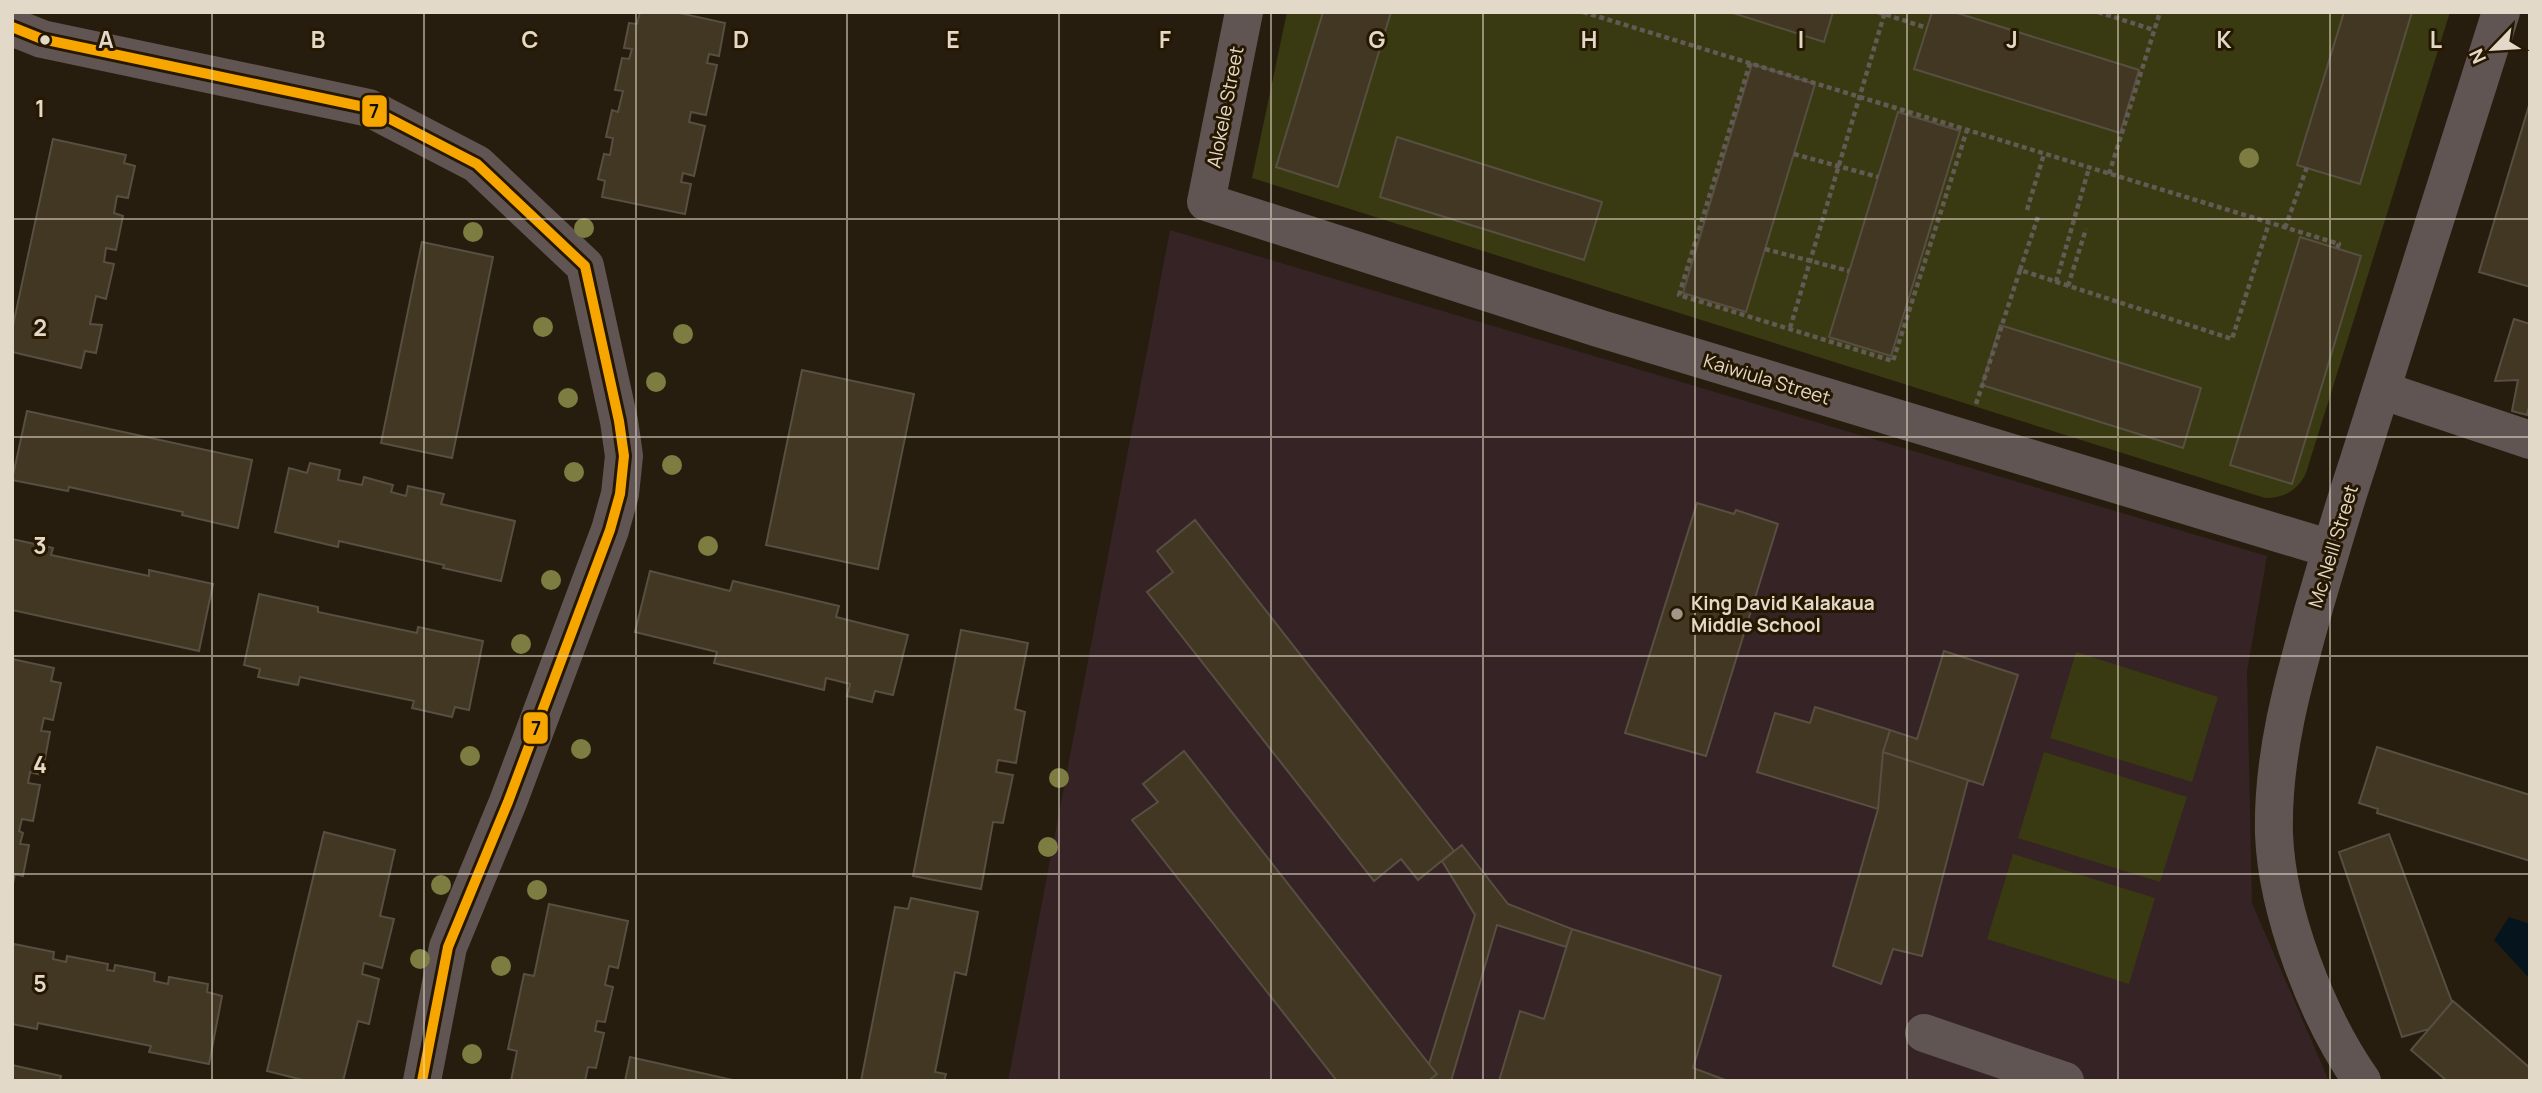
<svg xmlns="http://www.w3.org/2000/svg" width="2542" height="1093" font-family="Manrope,sans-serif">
  <rect width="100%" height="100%" fill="#261d0e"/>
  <path fill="#362325" d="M1170 230 2267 556 2247 672 2252 903 2329 1081H1008Z"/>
  <path fill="#393a11" d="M1287 12H2450L2306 473C2298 490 2285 498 2265 498L1252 178Z
    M2076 652 2218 697 2192 782 2050 738Z
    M2044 752 2187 797 2160 882 2018 838Z
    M2013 854 2155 898 2129 984 1987 939Z"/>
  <path fill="#05141d" d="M2509 917 2530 924V979L2494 940Z"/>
  <path fill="#423722" stroke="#564f42" stroke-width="2" d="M640 12H675L725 23 719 56 709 54 707 63 717 65 706 115 691 112 689 122 705 126 694 176 683 173 681 182 691 184 685 214 602 197 605 181 598 179 604 154 610 155 613 138 606 137 612 110 618 112 623 91 615 90 622 58 629 59 632 49 624 48 629 23 637 24Z
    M1323 12H1391L1338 187 1276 167Z
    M1730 12H1833L1824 42Z
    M1932 12H1954L2139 70 2120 133 1914 69Z
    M2344 12H2412L2360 184 2297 165Z
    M1752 64 1815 84 1746 312 1683 293Z
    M2530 102V287L2479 272Z
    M1898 112 1960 131 1891 356 1829 337Z
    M1397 137 1602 202 1584 260 1380 197Z
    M53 139 126 155 124 163 135 166 128 198 117 196 114 213 123 216 116 250 106 248 104 262 114 264 106 299 96 296 90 324 102 325 96 353 85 351 81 368 12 352V330Z
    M2300 237 2361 256 2292 484 2230 465Z
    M422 242 493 257 452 458 381 443Z
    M2514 319 2530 324V402L2527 415 2512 411 2518 380 2495 381Z
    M2000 325 2201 388 2183 448 1982 385Z
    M802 370 914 394 878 569 766 545Z
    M27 411 252 460 238 528 182 515 183 512 69 487 68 491 12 480Z
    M310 463 340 470 338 480 362 485 364 477 393 485 391 492 406 496 408 486 444 494 441 504 515 521 501 581 443 568 444 565 339 541 338 547 275 532 289 468 307 473Z
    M1697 503 1734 514 1736 510 1778 524 1706 756 1625 733Z
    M1195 520 1454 851 1418 880 1401 859 1374 881 1147 592 1173 572 1157 551Z
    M12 539 53 548 51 555 149 576V570L213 584 199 651 12 610Z
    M650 571 730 591 733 581 839 606 836 617 908 635 893 695 875 691 872 702 847 696 850 684 826 678 824 690 714 663 717 652 635 632Z
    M259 594 318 607V612L417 633 418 627 483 641 469 710 455 707 452 717 412 708 414 701 300 677 298 685 258 677 260 669 244 665Z
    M961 630 1028 643 1015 709 1025 712 1016 763 998 760 996 772 1013 775 1003 823 993 822 981 889 913 876Z
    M1944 651 2018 675 1983 785 1883 752 1890 730 1917 739Z
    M12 659 54 668 51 681 61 683 53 720 44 718 41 731 50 732 42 775 30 772 28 783 40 785 33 821 22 819 19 831 23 833 20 844 29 845 23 876 15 874 12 888Z
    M1815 707 1890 730 1883 752 1878 809 1757 772 1775 713 1810 723Z
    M2377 747 2530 795V861L2377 813 2378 809 2359 803Z
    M1184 751 1429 1064 1437 1074 1428 1081H1337L1132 820 1158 802 1143 784Z
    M1883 752 1968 780 1922 956 1893 949 1881 984 1833 966 1878 809Z
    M324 832 395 850 380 916 394 919 382 968 364 963 362 974 379 979 369 1024 358 1021 343 1081H307L267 1071Z
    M2389 834 2452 1002 2429 1029 2402 1037 2339 852Z
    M1462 845 1508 904 1572 929 1566 947 1497 925 1451 1081H1428L1437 1074 1429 1064 1475 915 1442 861Z
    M911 898 978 912 966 975 955 972 935 1072 946 1074 944 1081H861L895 907 908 909Z
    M549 904 628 921 618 968 609 966 605 985 613 987 605 1022 597 1021 595 1031 604 1033 596 1068 588 1067 585 1081H511L517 1051 508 1049 524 974 534 976Z
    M1572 929 1721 976 1693 1068 1728 1081H1499L1520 1011 1544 1019Z
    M14 944 54 952 53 959 66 962 67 956 108 964 107 970 114 971 115 965 147 971 155 973 154 981 168 984 169 977 208 984 207 992 222 996 209 1064 149 1052 151 1046 38 1023 37 1029 12 1024V950Z
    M2453 1001 2530 1068V1081H2447L2411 1050Z
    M630 1057 737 1081H625Z
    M12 1065 61 1076 60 1081H12Z"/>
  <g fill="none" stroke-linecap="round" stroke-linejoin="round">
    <path stroke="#625a55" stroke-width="4.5" stroke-dasharray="5 3.5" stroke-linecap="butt" d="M1583 12 2339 244 2337 248
      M1878 12 1927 28
      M2098 12 2154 30
      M1750 63 1679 295 1893 361 1967 130
      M1794 154 1878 177
      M2109 174 2160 12
      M2027 210 2044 154
      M2285 228 2307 167
      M1765 249 1849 271
      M2020 270 2039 214
      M2056 282 2089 168
      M2068 286 2086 229
      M1790 328 1885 12
      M1976 404 2020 270 2232 339 2269 223"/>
    <path stroke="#605553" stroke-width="38" d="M1244 12 1206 202 1601 329 2331 549
      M12 27 42 39 369 108 477 164 585 266 619 421 624 456 620 494 610 530 508 802 448 947 422 1081
      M2381 390 2530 440
      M1924 1033 2065 1081
      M2362 1081C2317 1017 2277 912 2274 834 2272 757 2293 682 2314 608 2328 560 2342 511 2358 463 2405 312 2453 162 2501 12"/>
    <g stroke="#261700" stroke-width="16">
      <path id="bus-1" d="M12 27 42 39 369 108 477 164 585 266 619 421 624 456 620 494 610 530 508 802 448 947 422 1081"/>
    </g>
    <use href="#bus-1" stroke="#f7a600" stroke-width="10"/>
  </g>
  <g fill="#7d7d41">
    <circle cx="2249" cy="158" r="10"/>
    <circle cx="584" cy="228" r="10"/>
    <circle cx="473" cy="232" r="10"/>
    <circle cx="543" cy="327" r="10"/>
    <circle cx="683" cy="334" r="10"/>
    <circle cx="656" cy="382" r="10"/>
    <circle cx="568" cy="398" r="10"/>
    <circle cx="672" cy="465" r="10"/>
    <circle cx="574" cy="472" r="10"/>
    <circle cx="708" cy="546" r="10"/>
    <circle cx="551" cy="580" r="10"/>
    <circle cx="521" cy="644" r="10"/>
    <circle cx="581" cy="749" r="10"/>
    <circle cx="470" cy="756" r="10"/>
    <circle cx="1059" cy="778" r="10"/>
    <circle cx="1048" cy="847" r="10"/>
    <circle cx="441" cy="885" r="10"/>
    <circle cx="537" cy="890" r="10"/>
    <circle cx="420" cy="959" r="10"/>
    <circle cx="501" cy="966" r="10"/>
    <circle cx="472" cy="1054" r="10"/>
  </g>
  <path fill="none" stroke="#e3d9c9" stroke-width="2" stroke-opacity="0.55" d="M212 12V1081M424 12V1081M636 12V1081M847 12V1081M1059 12V1081M1271 12V1081M1483 12V1081M1695 12V1081M1907 12V1081M2118 12V1081M2330 12V1081M12 219H2530M12 437H2530M12 656H2530M12 874H2530"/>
  <circle fill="#e3d9c9" stroke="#261700" stroke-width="2.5" cx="45" cy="40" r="6"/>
  <circle fill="#a19788" stroke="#261700" stroke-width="2.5" cx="1677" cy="614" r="7"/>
  <g text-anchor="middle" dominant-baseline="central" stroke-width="6" stroke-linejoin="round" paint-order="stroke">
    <g font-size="19" fill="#e3d9c9" stroke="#261700">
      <text transform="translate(1225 107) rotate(-79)">Alokele Street</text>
      <text transform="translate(1767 379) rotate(17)">Kaiwiula Street</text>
      <text transform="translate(2333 546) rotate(-73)">Mc Neill Street</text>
    </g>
    <g font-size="19" font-weight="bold" fill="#e3d9c9" stroke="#261700" text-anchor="start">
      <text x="1691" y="603">King David Kalakaua<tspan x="1691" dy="22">Middle School</tspan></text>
    </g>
  </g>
  <g font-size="23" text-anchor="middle" font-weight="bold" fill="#e3d9c9" stroke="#261700" stroke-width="6" stroke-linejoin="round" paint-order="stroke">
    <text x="106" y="48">A</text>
    <text x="318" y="48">B</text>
    <text x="530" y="48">C</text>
    <text x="741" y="48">D</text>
    <text x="953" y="48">E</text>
    <text x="1165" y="48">F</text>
    <text x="1377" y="48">G</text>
    <text x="1589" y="48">H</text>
    <text x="1801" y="48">I</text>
    <text x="2012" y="48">J</text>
    <text x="2224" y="48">K</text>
    <text x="2436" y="48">L</text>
    <text x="40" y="117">1</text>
    <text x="40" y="336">2</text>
    <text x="40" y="554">3</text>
    <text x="40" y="773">4</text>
    <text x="40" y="992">5</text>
  </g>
  <g stroke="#261700" stroke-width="2.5">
    <rect x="361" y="94" width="27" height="34" rx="7" fill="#f7a600"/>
    <rect x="522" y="711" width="27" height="34" rx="7" fill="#f7a600"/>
  </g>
  <g font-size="19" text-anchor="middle" font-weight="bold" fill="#111">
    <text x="374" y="118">7</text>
    <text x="536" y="735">7</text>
  </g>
  <rect width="2542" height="1093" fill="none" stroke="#e3d9c9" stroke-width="28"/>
  <g transform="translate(2493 49) rotate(245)" stroke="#261700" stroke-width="5" paint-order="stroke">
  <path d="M0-5L12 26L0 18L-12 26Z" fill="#e3d9c9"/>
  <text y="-10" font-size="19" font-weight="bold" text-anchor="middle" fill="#e3d9c9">N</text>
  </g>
</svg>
